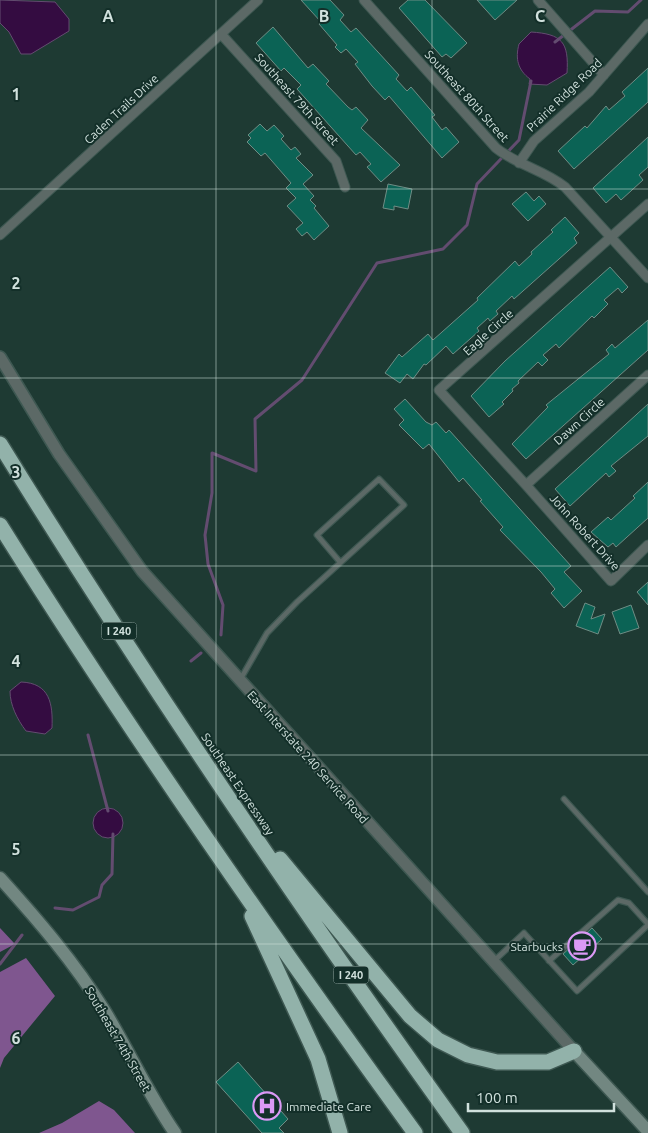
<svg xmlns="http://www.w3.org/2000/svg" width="648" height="1133" font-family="Ubuntu,sans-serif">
  <rect width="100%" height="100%" fill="#1e3a33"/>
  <path fill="#7f568f" d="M0 928 15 944 0 952Z
    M26 958 55 996 4 1058 0 1068V972Z
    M99 1101 114 1110 135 1133H39L62 1123Z"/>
  <path fill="#340c41" stroke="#634c70" d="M0 0 55 2 69 19V31L31 54H21L9 32 0 23Z
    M531 32C562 34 569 42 567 73L547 85 529 84 530 79C518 70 515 59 519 44Z
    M21 682C50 683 53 704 52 728L45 734 26 731C17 719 10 705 10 691Z
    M93 823a15 15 0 1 1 30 0a15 15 0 1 1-30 0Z"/>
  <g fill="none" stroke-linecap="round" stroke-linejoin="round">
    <path stroke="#634c70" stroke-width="3" d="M555 42 595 11 628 12 641 0
      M221 635 223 605 208 564 205 535 212 493V453L256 471 255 419 302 380 377 263 443 249 467 225 477 184 519 140 531 81
      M191 661 201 653
      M88 735 108 811
      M55 908 73 910 99 897 102 885 112 874 113 834
      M0 964 22 935"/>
  </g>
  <path fill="#0b6355" stroke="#6f8d85" d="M301 0H330L344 15 340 20 351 32 356 28 399 75 396 79 407 91 411 87 435 115 432 117 442 130 446 127 459 142 442 158 389 96 385 100 372 86 355 64 358 62 346 49 341 53 335 47 337 45 319 24 321 22Z
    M408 0H425L467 43 451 58 446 54 442 57 399 8Z
    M477 0H517L495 20Z
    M273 27 308 68 313 64 329 81 326 84 348 107 352 110 356 107 368 120 361 128 400 165 381 182 367 167 371 164 360 152 356 155 297 89 301 85 284 68 281 71 256 43Z
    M648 68V102L574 169 558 151 585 126 587 128 606 106 609 110 625 96 622 92Z
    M260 124 267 131 274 125 284 136 281 139 291 150 295 147 301 154 296 158 313 175 303 184 314 196 310 200 316 206 314 208 329 226 314 240 307 232 302 236 296 229 303 223 287 206 296 198 286 188 291 183 265 153 261 156 247 142 251 138 248 135Z
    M648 137V167L639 175 643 180 621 200 616 194 606 203 593 188Z
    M388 184 412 189 408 209 394 206V210L383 208Z
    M526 192 534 201 539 196 546 204 528 221 512 204Z
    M565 217 579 233 574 238 577 243 514 299 512 296 496 311 498 314 490 321 488 318 477 328 479 331 453 354 446 346 426 365 424 364 413 379 407 374 400 383 385 373 399 354 402 357 428 334 433 340 478 300 477 298 515 261 519 266 532 254 531 252 553 232 551 230Z
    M610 267 628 287 622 293 618 288 604 300 608 304 594 318 592 316 559 348 556 344 543 355 548 360 542 366 538 362 518 381 519 383 512 389 513 391 502 402 504 404 489 417 471 396 505 361Z
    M648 320V350L526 459 512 444 548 407 546 405 609 354 606 350 612 344 615 348Z
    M405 399 426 422 432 425 436 422 446 433 449 430 571 566 564 572 582 591 564 608 551 593 555 589 541 572 500 530 503 527 480 501 482 500 463 478 459 482 429 444 423 449 399 425 404 420 394 409Z
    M648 404V436L611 466 616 471 609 477 606 473 570 506 555 489Z
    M648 482V518L616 547 613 543 608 547 591 532 608 517 611 520 635 498 633 496Z
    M648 582V605L637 592Z
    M585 603 595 607 591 619 605 614 598 634 576 626Z
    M631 605 639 628 620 634 612 612Z
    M592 928 602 939 573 965 563 954Z
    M238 1062 288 1119 279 1128 284 1133H262L216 1082Z"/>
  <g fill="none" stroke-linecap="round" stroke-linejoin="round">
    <g stroke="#3e5852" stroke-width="7">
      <path id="service" d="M240 680 267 633 297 602 404 505 379 479 317 535 340 562
        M564 799 648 892
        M494 961 524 933 577 991 648 925
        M549 961 618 900 629 903 648 924"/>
    </g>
    <g stroke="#3e5852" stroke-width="11">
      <path id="minor" d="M364 0 496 148C517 165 544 170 565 187L648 278
        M538 0 604 75
        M221 34 336 161 345 187
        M519 163 534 141 589 92 648 24
        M648 204 439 390 526 485 611 581 648 545
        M0 235 258 0
        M526 485 648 375"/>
    </g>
    <g stroke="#3e5852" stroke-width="14">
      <path id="tertiary" d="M0 357 59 454 142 571 574 1051"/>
    </g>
    <g stroke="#3e5852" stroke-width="15">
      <path id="secondary" d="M0 878C38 920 74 962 104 1010 129 1051 148 1094 175 1133
        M574 1051 648 1131"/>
    </g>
    <g stroke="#3e5852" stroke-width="18">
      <path id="motorway" d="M0 444C145 679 301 909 462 1133
        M0 525C130 733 271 935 415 1133
        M280 859 410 1016 438 1040 468 1055 497 1062H548L574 1051
        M252 916 318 1059 340 1133"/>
    </g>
    <use href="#service" stroke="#5c6966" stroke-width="4.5"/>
    <use href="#minor" stroke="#5c6966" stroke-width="9"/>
    <use href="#tertiary" stroke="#5c6966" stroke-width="11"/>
    <use href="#secondary" stroke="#728781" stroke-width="12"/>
    <use href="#motorway" stroke="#92b2aa" stroke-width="15"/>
  </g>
  <path fill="none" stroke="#d1e1dd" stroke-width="1" stroke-opacity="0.55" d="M216 0V1133M432 0V1133M0 189H648M0 378H648M0 566H648M0 755H648M0 944H648"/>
  <defs>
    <g id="cafe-ring" transform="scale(1.4375)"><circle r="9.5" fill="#132f29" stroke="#db99f5" stroke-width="1.5"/><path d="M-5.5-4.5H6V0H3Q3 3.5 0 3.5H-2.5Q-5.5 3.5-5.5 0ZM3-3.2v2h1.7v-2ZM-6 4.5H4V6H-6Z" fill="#db99f5"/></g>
    <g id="hospital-ring" transform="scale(1.4375)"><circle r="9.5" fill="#132f29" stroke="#db99f5" stroke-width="1.5"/><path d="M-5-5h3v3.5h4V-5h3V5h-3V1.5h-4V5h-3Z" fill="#db99f5"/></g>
  </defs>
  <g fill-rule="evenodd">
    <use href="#cafe-ring" x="582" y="946"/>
    <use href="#hospital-ring" x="267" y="1106"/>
  </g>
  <g text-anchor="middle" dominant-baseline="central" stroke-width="4" stroke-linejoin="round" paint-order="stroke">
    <g fill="#132f29" stroke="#98aca7" stroke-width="1">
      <rect x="101.5" y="622.5" width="35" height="17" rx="4"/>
      <rect x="333.5" y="966.5" width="35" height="17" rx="4"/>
    </g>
    <g font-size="11" font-weight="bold" fill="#d1e1dd">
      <text x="119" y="631">I 240</text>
      <text x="351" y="975">I 240</text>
    </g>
    <g font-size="12" fill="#d1e1dd" stroke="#132f29">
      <text transform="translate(564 95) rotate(-44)">Prairie Ridge Road</text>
      <text transform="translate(467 96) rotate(48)">Southeast 80th Street</text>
      <text transform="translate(297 99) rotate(48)">Southeast 79th Street</text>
      <text transform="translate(121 109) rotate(-43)">Caden Trails Drive</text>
      <text transform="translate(488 332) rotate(-42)">Eagle Circle</text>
      <text transform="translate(579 421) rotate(-42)">Dawn Circle</text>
      <text transform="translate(585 532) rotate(48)">John Robert Drive</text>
      <text transform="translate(308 757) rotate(48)">East Interstate 240 Service Road</text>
      <text transform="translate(238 784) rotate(56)">Southeast Expressway</text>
      <text transform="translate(118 1039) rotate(60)">Southeast 74th Street</text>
    </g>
    <g font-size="12" fill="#d1e1dd" stroke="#132f29" text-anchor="end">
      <text x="563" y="946">Starbucks</text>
      <text x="286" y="1106" text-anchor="start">Immediate Care</text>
    </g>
  </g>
  <g font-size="16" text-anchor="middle" font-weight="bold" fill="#d1e1dd" stroke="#132f29" stroke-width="4" stroke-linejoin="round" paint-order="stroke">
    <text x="108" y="22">A</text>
    <text x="324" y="22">B</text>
    <text x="540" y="22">C</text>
    <text x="16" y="100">1</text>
    <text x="16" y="289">2</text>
    <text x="16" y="478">3</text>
    <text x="16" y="667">4</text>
    <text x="16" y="855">5</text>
    <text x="16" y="1044">6</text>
  </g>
  <path d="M468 1103v8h146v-8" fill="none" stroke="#d1e1dd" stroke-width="2.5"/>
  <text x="476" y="1103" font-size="15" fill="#d1e1dd" stroke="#132f29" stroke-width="4" paint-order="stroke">100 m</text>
</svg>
